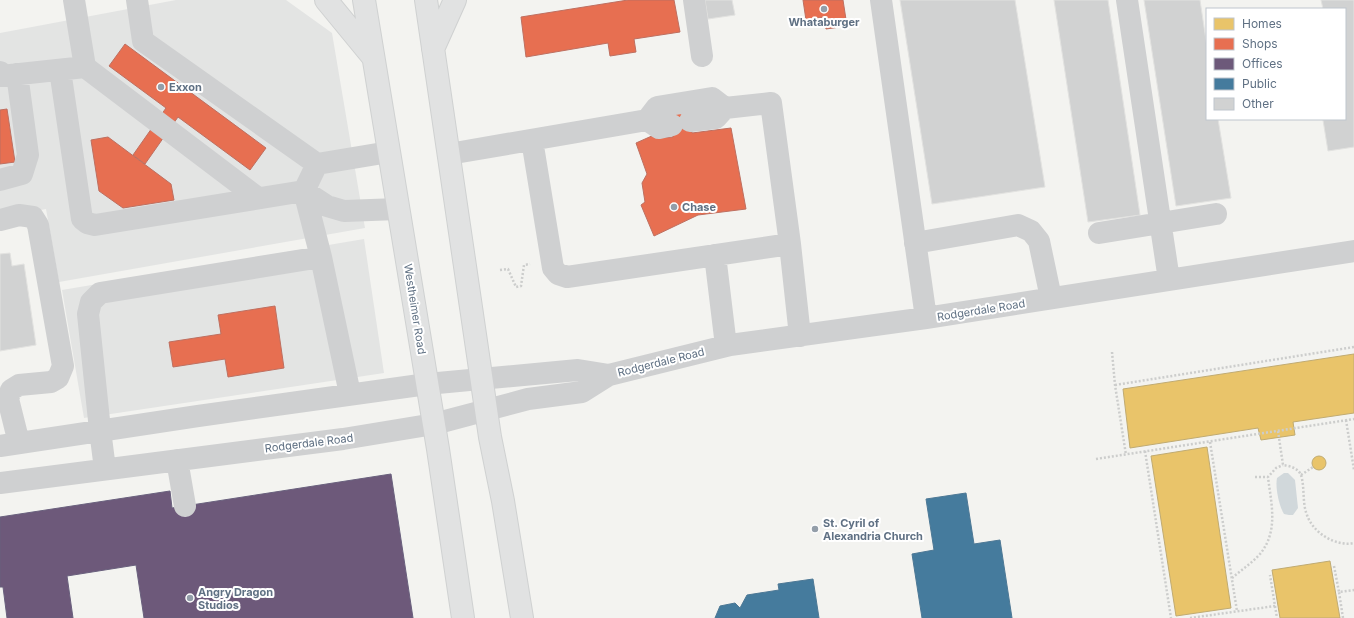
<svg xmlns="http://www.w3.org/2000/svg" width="1354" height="618" font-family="Inter,sans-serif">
  <rect width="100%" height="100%" fill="#f3f3f0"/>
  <path fill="#e3e4e3" d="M176 0H286L332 33 365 228 59 282 46 209 0 217V33Z
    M364 239 384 373 84 418 62 290Z"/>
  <path fill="#d1d8db" d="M1284 473H1288L1295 480 1298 508 1293 515H1289L1284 514C1279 506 1275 487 1277 478Z"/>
  <path fill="#e9c46a" stroke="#c0ab72" d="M1354 354V413L1293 422 1295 435 1261 440 1258 428 1130 448 1123 389Z
    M1207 447 1231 608 1176 616 1151 456Z
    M1312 463a7 7 0 1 1 14 0a7 7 0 1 1-14 0Z
    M1330 561 1340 618H1280L1272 570Z"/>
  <path fill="#e76f51" stroke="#be6f60" d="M628 0H674L680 32 634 39 636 52 610 56 608 43 526 57 521 17Z
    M803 0H843L847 26 826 29 824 17 806 20Z
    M125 44 266 148 250 170 178 117 145 164 133 155 166 108 109 66Z
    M688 103 692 133 731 128 746 209 698 215 654 236 641 205 645 202 642 183 647 174 636 143 654 135 657 138 673 137 671 106Z
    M7 109 15 162 0 164V110Z
    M108 137 171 184 174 200 123 208 99 191 91 140Z
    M275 306 284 368 228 377 225 359 173 367 169 342 221 334 218 315Z"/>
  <path fill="#6d597a" stroke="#69607d" d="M391 474 413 618H144L136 565 67 576 73 618H7L3 587H0V517L170 491 172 508Z"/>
  <path fill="#457b9d" stroke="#4d7895" d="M966 493 974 544 1000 540 1012 618H922L912 554 934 550 926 499Z
    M813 579 819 618H715L720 606 735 603 740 608 747 595 779 590 778 584Z"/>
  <path fill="#d1d2d2" stroke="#e2e2e0" d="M705 0H732L735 15 708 19Z
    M900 0H1015L1045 187 932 204Z
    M1054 0H1108L1140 215 1088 222Z
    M1144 0H1200L1207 47V119H1218L1231 198 1176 206Z
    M1321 0H1354V147L1328 151 1323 120 1345 119V9H1323Z
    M10 253 12 266 24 264 36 345 0 351V254Z"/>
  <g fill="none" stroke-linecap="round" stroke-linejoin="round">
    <g stroke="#cfd1d1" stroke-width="24">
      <path id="major" d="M326 0 372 56
        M364 0 438 449 463 618
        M426 0 490 437 503 501 522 618
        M433 49 455 0"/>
    </g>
    <path stroke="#cccdcc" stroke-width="2.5" stroke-dasharray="2 2" stroke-linecap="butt" d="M500 270 508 269 516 287 521 286 524 265 530 264
      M1112 352 1115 385 1126 455
      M1115 385 1354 347
      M1346 420 1354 470
      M1278 431 1283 465C1290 466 1298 468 1301 475 1305 488 1302 503 1307 515 1313 533 1336 547 1354 543
      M1210 442 1237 611
      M1145 451 1171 618
      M1096 459 1354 419
      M1301 475 1313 467
      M1255 477H1268
      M1334 566 1339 592
      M1232 578C1241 570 1252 563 1260 554 1279 531 1271 503 1268 477L1276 468 1283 465
      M1275 606 1277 618
      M1190 618 1275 606 1270 575
      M1343 618 1339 592 1354 590"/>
    <path stroke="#cfd0d1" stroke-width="22" d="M137 0 143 41 317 164
      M694 0 702 56
      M881 0 926 318
      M1127 0 1169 280
      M85 67 258 198
      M60 70 82 219 87 223 95 225 304 191 327 206 344 211 398 209
      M0 72 1 76 85 67 74 0
      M647 120 657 107 712 98 725 108
      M690 121 716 118 725 108 771 103 790 244 800 336
      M532 140 553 268 558 274 567 277 790 244
      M449 154 647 120 659 128 672 125
      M0 180 22 174 28 155 17 74
      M0 220 19 215 33 217 38 225 63 366 58 378 51 382 19 385 11 390 8 399 19 443
      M1099 233 1216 214
      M915 243 1018 225 1031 231 1039 241 1051 298
      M715 255 726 346
      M321 257 304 191 317 164 389 152
      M0 446 198 416 427 384 578 370 609 375
      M177 460 185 506
      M105 469 100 430 88 314 91 302 100 293 321 257 350 394
      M0 483 343 439 434 424 528 399 582 392 609 375 730 345 926 318 1354 251"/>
    <use href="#major" stroke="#e1e2e2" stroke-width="22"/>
  </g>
  <g fill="#939ea9" stroke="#fff" stroke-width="1.5">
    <circle cx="824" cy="9" r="4"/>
    <circle cx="161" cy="87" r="4"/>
    <circle cx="674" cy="207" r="4"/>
    <circle cx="815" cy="529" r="4"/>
    <circle cx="190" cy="598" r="4"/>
  </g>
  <g text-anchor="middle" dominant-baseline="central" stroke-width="4" stroke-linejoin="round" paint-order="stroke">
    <g font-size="11" font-weight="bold" fill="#5f7083" stroke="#fff" text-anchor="start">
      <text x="824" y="22" text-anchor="middle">Whataburger</text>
      <text x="169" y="87">Exxon</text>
      <text x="682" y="207">Chase</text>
      <text x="823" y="523">St. Cyril of<tspan x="823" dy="13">Alexandria Church</tspan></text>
      <text x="198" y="592">Angry Dragon<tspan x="198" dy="13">Studios</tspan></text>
    </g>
    <g font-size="11" fill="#5f7083" stroke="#fff">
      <text transform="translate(415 309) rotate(81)">Westheimer Road</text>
      <text transform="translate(981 310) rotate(-9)">Rodgerdale Road</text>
      <text transform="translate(661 362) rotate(-14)">Rodgerdale Road</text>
      <text transform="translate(309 443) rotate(-7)">Rodgerdale Road</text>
    </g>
  </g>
  <rect x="1206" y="8" width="140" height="112" fill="#ffffff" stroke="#bfc6cd"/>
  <rect x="1214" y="18" width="20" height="12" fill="#e9c46a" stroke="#bfc6cd"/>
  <text x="1242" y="28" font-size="12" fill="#5f7083">Homes</text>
  <rect x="1214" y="38" width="20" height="12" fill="#e76f51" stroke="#bfc6cd"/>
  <text x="1242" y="48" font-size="12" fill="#5f7083">Shops</text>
  <rect x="1214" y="58" width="20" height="12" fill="#6d597a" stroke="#bfc6cd"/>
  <text x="1242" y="68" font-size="12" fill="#5f7083">Offices</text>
  <rect x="1214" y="78" width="20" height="12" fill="#457b9d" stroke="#bfc6cd"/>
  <text x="1242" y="88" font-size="12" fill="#5f7083">Public</text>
  <rect x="1214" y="98" width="20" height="12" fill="#d1d2d2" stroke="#bfc6cd"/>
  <text x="1242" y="108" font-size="12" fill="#5f7083">Other</text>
</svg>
